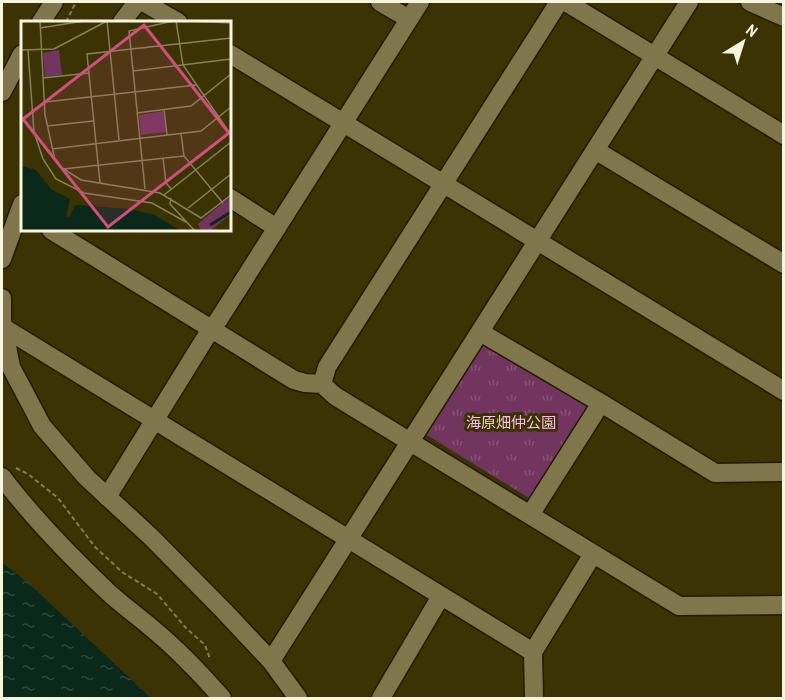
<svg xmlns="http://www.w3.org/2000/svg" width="785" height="700" font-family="'Archivo Narrow','Noto Sans JP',sans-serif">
  <defs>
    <pattern id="park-tufts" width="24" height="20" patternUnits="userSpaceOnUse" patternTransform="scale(1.5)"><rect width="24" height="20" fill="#71355f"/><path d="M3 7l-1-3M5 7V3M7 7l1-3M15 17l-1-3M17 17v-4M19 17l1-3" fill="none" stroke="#865376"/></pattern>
    <pattern id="water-ripples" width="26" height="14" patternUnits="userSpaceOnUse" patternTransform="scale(1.5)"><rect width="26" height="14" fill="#0b291b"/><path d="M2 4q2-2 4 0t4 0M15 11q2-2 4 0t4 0" fill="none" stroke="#2f493c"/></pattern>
  </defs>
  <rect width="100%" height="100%" fill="#3b3304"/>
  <path fill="url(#park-tufts)" d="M490 344 588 404 589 409 534 501 425 434 482 346Z"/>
  <path fill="url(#water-ripples)" d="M2 563 15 572 37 591 151 698H2Z"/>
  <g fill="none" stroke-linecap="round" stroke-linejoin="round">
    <g stroke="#201b00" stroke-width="21">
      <path id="minor" d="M143 2 178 22
        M380 2 409 19
        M566 2 784 135
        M750 2 784 17
        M41 22 54 2
        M122 22 137 2
        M230 54 784 391
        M2 92 22 54
        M595 150 784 264
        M230 198 277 228
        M51 230 294 380 305 383 322 384 335 396 679 606 784 605
        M2 259 22 204
        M2 298V320L11 367 42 426 87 478 151 537 224 611 271 661 298 698
        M4 328 533 652
        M480 332 601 403 715 473 784 472
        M322 384 327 367 559 2
        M2 477C33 518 70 556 108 592 122 605 139 617 154 630 178 650 201 674 222 698
        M107 497 206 337 219 319 420 2
        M530 515 601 403
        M271 661 689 2
        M381 698 441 596
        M534 698 533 652 593 554"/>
    </g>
    <path stroke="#837c56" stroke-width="2" stroke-dasharray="4.5 3" stroke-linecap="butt" d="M66 22 76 2
      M16 468 28 474 58 498 95 547 122 572 157 594 186 628 205 645 210 659"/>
    <use href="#minor" stroke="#7f774b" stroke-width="18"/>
  </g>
  <g text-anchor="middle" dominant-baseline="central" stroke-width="6" stroke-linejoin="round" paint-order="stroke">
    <g font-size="15" fill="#fbbee6" stroke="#3b3304">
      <text x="511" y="422">海原畑仲公園</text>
    </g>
  </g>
  <g transform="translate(21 21)">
    <rect width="210" height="210" fill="#3b3304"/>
    <path d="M38 29 41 54 24 56 22 32Z" fill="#71355f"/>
    <path d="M142 90 145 111 120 114 118 94ZM210 175V193L189 210 180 209 177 203Z" fill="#71355f"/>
    <path d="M0 145 15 149 30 168 49 178 45 195 49 196 54 184 109 188 134 194 160 210H0Z" fill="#0b291b"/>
    <path fill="none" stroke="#0b291b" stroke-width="3" d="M189 204 210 191"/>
    <path fill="none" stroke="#87815b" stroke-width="1.5" d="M19 0 24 94 34 139 41 147 60 159 139 172 180 197 210 174M86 0 98 119M155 0 162 44 210 114M168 0 210 2M19 7 63 0M0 29 33 28 86 0M7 29 13 111 22 138 35 158 63 172 131 182 165 201M112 50 210 38M22 57 68 52M24 81 175 64M143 88 146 114M116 92 170 85 210 53M26 105 72 100M160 112 163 135 202 182M31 128 180 110 210 86M142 137 145 162 150 168M42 148 163 135M79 162 66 33 210 17M124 168 108 10 152 0M143 174 210 121M150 177 149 183 174 210M167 187 210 153"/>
    <path fill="#d04f7c" fill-opacity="0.15" stroke="#d04f7c" stroke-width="3" d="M123 4 208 112 87 206 2 98Z"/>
    <rect width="210" height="210" fill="none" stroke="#f8f5dd" stroke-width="3"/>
  </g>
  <rect width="785" height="700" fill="none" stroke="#f8f5dd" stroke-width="6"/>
  <g transform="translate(743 42) rotate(38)" stroke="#3b3304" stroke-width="4.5" paint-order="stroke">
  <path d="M0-4.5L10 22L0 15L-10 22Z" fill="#f8f5dd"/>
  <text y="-9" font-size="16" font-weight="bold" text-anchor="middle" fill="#f8f5dd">N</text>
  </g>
</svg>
